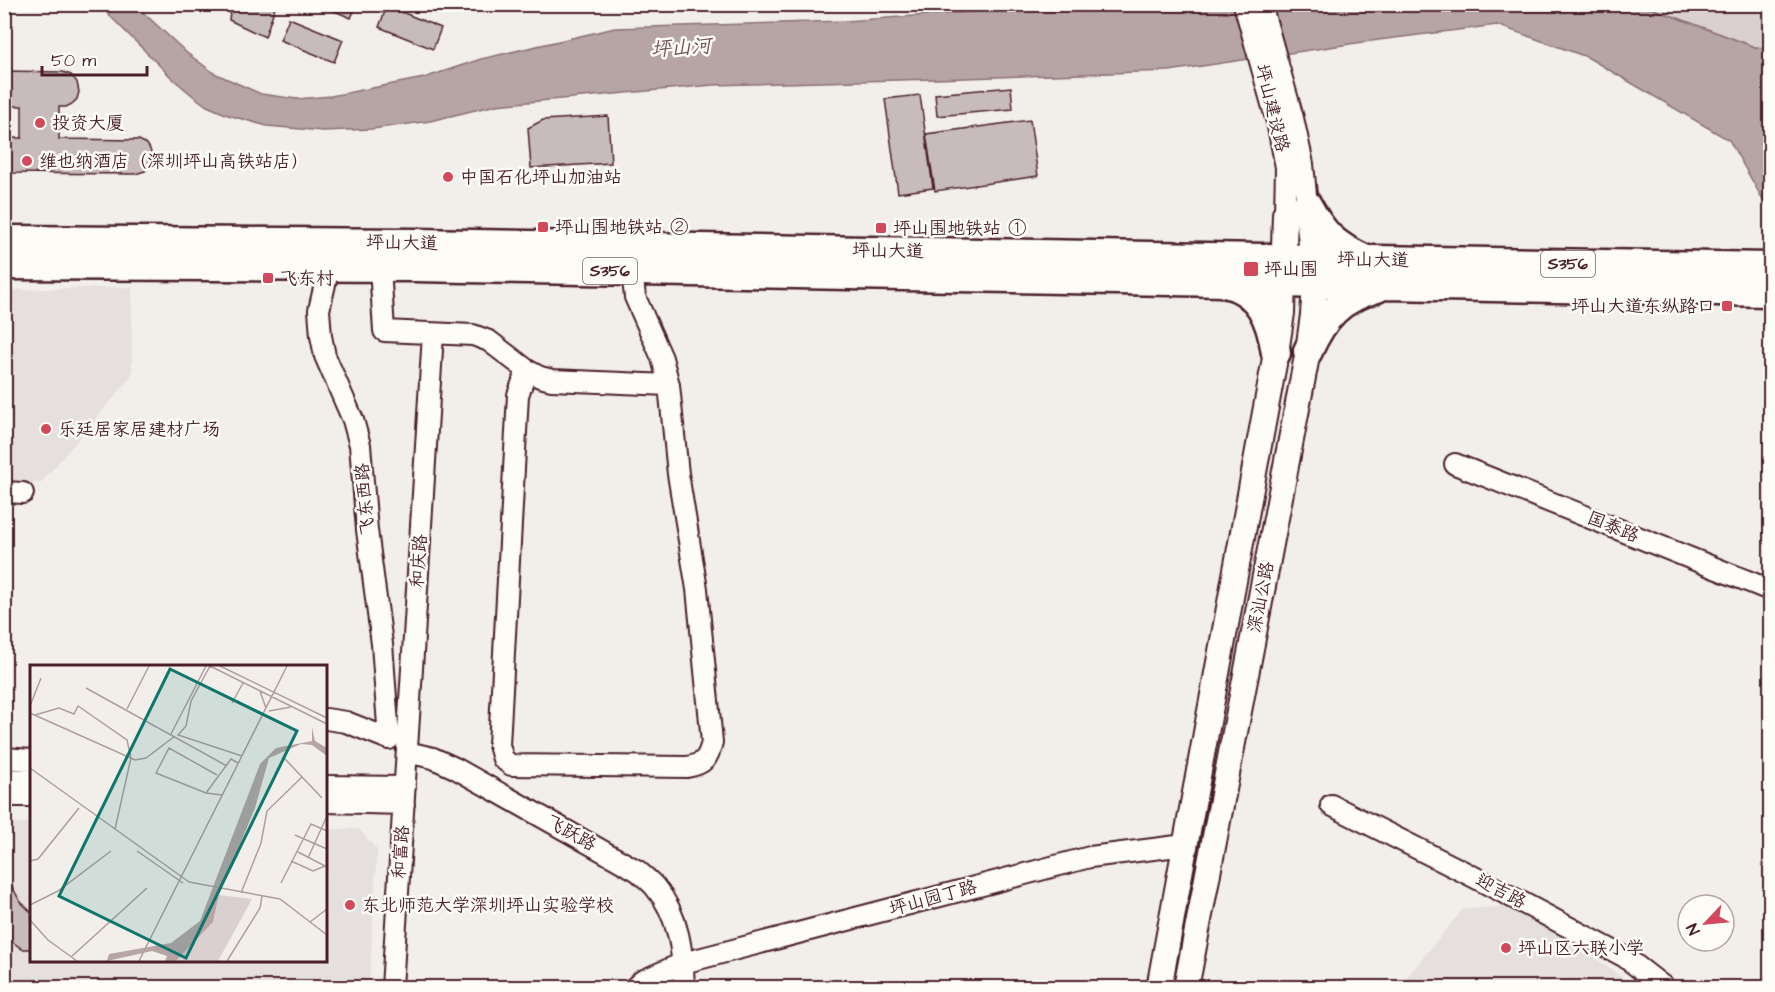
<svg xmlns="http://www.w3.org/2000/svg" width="1775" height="992" font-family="'Architects Daughter','LXGW WenKai TC',sans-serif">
  <rect width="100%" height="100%" fill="#f2efeb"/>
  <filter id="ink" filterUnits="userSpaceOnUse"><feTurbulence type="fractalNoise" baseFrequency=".0167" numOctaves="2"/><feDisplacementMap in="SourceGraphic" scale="12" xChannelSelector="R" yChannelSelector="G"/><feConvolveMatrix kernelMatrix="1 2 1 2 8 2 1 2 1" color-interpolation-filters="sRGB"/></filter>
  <g filter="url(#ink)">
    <path fill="#e5dfdd" d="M132 287V376L41 483 5 482V290Z
      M5 823H31L32 960H326V829H359L377 850 369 987 5 988Z
      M1523 906 1635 987 1398 988 1463 909Z"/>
    <path fill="#d9d0cf" stroke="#92787d" stroke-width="1.5" d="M1643 5H1770V49L1755 47Z"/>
    <path fill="#b7a5a6" stroke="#8b6f75" stroke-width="1.5" d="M1080 4 1643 5 1755 47 1770 49V212L1729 140 1587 57 1497 25 1363 42 1169 71 936 79 713 85 496 105 430 121 372 129 323 131 267 126 228 115 207 106 192 95 173 79 99 5H135L187 53 214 73 261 94 297 99 331 96 424 78 481 59 615 28 846 21Z"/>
    <path fill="#c8bbbb" stroke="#4a1f2b" stroke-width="1.5" d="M231 4H276L265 37 229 20Z
      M318 4H357L351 18Z
      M387 6 441 28 433 49 379 27Z
      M289 18 343 40 334 62 280 40Z
      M4 71 63 72 71 75 77 82 79 92 77 99 72 104 66 107H59V139L139 140 147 144 150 149 152 156 150 166 145 171 135 174 4 173V138H22V106H4Z
      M1011 87 1013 109 937 116 935 94Z
      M920 95 933 188 898 193 885 99Z
      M608 116 611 163 531 168 528 128 543 120Z
      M1030 120 1038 176 935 191 926 134Z
      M4 872 20 901 32 913V949H22L14 943 4 928Z
      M1770 967V988H1763Z
      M355 982V988H314L320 983Z"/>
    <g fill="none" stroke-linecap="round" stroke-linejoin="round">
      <g stroke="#4a1f2b" stroke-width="24">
        <path id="minor" d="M1244 4 1277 122 1286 167 1285 214
          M1261 4 1293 118 1303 164 1307 205
          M380 267 384 331 473 335 489 341 527 370 540 377 552 380 669 385
          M527 370 518 395 499 745 503 759 511 765 687 767C704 764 708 759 712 742L697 589 678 474 669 385 662 358 635 297 632 271
          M1455 464 1770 590
          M4 492 23 493
          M326 719 346 722 389 739 382 644 367 530 360 445 353 420 325 356 321 336 319 310 329 267
          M407 752 433 758 455 768 638 871C643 876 650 881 655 887 679 915 683 952 684 988
          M4 758 32 760
          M4 779 32 780
          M326 786 405 787
          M4 796H32
          M326 802 404 804
          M1331 805 1476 878 1625 957 1665 988
          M392 988 433 334
          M634 988 642 981 683 963 1090 857 1185 845"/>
      </g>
      <g stroke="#4a1f2b" stroke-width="28">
        <path id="major" d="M1159 988 1276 353 1282 313 1285 214
          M1186 988 1308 351 1313 315 1315 283 1307 205"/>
      </g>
      <g stroke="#4a1f2b" stroke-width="33">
        <path id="highway" d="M1307 205C1323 234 1333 245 1364 259
          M4 240 415 243 1770 267
          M4 265 415 267 1770 292
          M1224 283C1260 290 1271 320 1276 353
          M1308 351C1323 317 1340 298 1377 288"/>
      </g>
      <use href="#minor" stroke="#fdfcf7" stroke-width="20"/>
      <use href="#major" stroke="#fdfcf7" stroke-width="24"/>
      <use href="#highway" stroke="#fdfcf7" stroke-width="28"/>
    </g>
  </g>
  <g fill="#d1495b" stroke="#fdfcf7" stroke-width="2">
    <circle cx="40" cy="123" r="6"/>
    <circle cx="27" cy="161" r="6"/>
    <circle cx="448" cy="177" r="6"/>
    <rect x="537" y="221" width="12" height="12" rx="3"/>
    <rect x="875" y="222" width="12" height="12" rx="3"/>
    <rect x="1243" y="261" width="16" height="16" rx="3"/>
    <rect x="262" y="272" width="12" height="12" rx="3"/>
    <rect x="1721" y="300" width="12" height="12" rx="3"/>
    <circle cx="46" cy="429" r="6"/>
    <circle cx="350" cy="905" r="6"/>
    <circle cx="1506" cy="948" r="6"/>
  </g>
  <g text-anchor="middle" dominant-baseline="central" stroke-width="5" stroke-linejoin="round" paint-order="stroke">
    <g fill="#fdfcf7" stroke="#806168" stroke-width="1.5">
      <rect x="1541" y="251" width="54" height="26" rx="4.5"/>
      <rect x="583" y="258" width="54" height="26" rx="4.5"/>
    </g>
    <g font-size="16" font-weight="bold" fill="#4a1f2b">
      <text x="1568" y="264">S356</text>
      <text x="610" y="271">S356</text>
    </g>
    <g font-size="18" fill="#4a1f2b" stroke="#fdfcf7">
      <text transform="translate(1272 108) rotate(76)">坪山建设路</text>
      <text transform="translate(402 243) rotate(1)">坪山大道</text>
      <text transform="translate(888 251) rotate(1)">坪山大道</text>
      <text transform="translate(1373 260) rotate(1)">坪山大道</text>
      <text transform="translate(365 499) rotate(-95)">飞东西路</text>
      <text transform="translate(1613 527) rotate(22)">国泰路</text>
      <text transform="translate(419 561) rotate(-86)">和庆路</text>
      <text transform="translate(1261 597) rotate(-79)">深汕公路</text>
      <text transform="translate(571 833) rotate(29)">飞跃路</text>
      <text transform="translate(401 852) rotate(-86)">和富路</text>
      <text transform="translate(1501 891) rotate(28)">迎吉路</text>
      <text transform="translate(933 898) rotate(-15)">坪山园丁路</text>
    </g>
    <g font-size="18" fill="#4a1f2b" stroke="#fdfcf7" text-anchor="start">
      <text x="52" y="123">投资大厦</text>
      <text x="39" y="161">维也纳酒店（深圳坪山高铁站店）</text>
      <text x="460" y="177">中国石化坪山加油站</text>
      <text x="555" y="227">坪山围地铁站 ②</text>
      <text x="893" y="228">坪山围地铁站 ①</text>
      <text x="1264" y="269">坪山围</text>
      <text x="280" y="278">飞东村</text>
      <text x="1715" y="306" text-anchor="end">坪山大道东纵路口</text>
      <text x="58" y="429">乐廷居家居建材广场</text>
      <text x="362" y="905">东北师范大学深圳坪山实验学校</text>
      <text x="1518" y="948">坪山区六联小学</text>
    </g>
    <g font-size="20" font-style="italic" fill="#704e56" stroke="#fdfcf7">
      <text transform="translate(681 48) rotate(-4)">坪山河</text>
    </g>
  </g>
  <g transform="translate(30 665)">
    <rect width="297" height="297" fill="#f2efeb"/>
    <path d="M189 230 222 234 188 296H146L183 257Z" fill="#d9d0cf"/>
    <path d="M282 62 285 76 297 83V91L282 80 271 79 239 93 225 143 189 230 183 257 146 296H135L137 291 122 286 77 296 79 289 141 278 170 256 230 99 246 83 282 76Z" fill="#b7a5a6"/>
    <path fill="none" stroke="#af9c9e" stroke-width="1.5" d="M180 1 161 36 156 61 148 70 212 91M180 1 297 59M190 1 297 53M56 23 197 101M230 26 236 43M202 38 213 18M0 41 11 13M97 44 119 1M239 46 261 42M0 48 105 95 116 93 145 71M5 50 29 43 44 49 48 41 97 75 101 93 85 164M141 69 176 1M255 94 292 133M0 103 159 217M187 110 139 83 126 108 176 128 192 130M176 128 201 94 208 98M265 170 297 184M107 186 153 218M268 187 297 202M278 193 297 151M0 196 8 194 49 143M261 196 283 206 295 201M159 217 250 234 297 270M251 218 281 159 297 166M211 228 231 178 237 146 272 112M0 240 28 226 81 186M0 255 18 275 47 296M280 257 297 244M41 292 117 223M109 296 257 1M197 296 230 243 232 231"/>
    <path fill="#0f766e" fill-opacity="0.15" stroke="#0f766e" stroke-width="3" d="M140 4 267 66 156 293 29 231Z"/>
    <rect width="297" height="297" fill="none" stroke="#4a1f2b" stroke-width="3"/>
  </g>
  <rect width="1775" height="992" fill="none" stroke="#fdfcf7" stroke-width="24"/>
  <rect x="12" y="12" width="1751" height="968" fill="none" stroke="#4a1f2b" stroke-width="2" filter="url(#ink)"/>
  <g transform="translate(1706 923) rotate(244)"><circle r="28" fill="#fdfcf7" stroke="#b5a4a5" stroke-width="1.5"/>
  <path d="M0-4.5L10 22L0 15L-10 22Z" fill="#d1495b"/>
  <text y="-9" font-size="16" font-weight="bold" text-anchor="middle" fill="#4a1f2b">N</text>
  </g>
  <path d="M42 66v9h105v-9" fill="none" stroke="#4a1f2b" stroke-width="3"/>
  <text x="51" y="66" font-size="18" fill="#4a1f2b" stroke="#fdfcf7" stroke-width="4.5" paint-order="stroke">50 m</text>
</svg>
